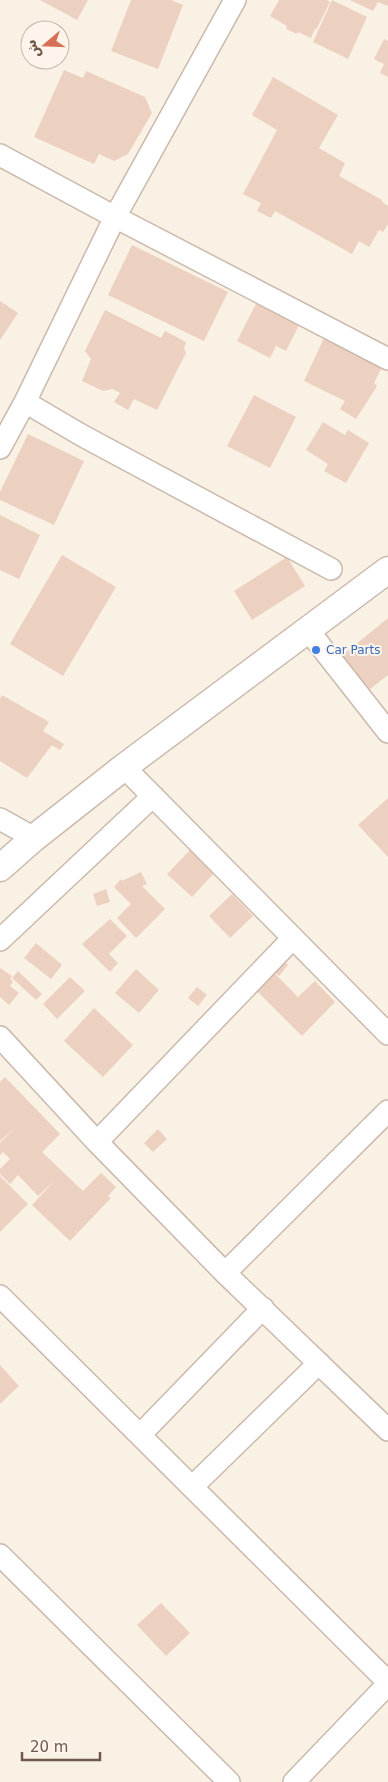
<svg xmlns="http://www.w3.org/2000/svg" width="388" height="1782" font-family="'DejaVu Sans',Cairo,sans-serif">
  <rect width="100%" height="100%" fill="#faf1e5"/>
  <path fill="#ecd0c0" d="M40 0H88L77 20Z
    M131 0H171L183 5 158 69 111 51Z
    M279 0H327L330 2 316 30 315 29 311 38 298 32 297 34 286 29 287 26 270 16Z
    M332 0 367 17 348 59 313 42Z
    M350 0H388V6L378 2 373 11Z
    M384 39 388 41V77L380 73 384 64 374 59Z
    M64 70 83 78 86 71 145 97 152 113 128 154 114 161 99 154 94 164 34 137Z
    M273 77 338 115 319 148 345 163 339 176 382 200 381 201 388 206V224L383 232 379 230 369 247 359 241 352 254 275 211 271 218 257 211 261 203 243 194 277 130 252 115Z
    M132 245 228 292 204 341 108 295Z
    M259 298 301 321 286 351 276 346 270 358 237 341Z
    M0 301 18 313 0 340Z
    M105 310 161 338 165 331 186 342 184 348 186 353 157 410 134 399 128 410 114 402 120 393 112 389 103 391 82 381 91 359 85 351Z
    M324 338 382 367 374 383 377 386 356 419 340 409 345 401 304 381Z
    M254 395 296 417 270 468 227 446Z
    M323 422 345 435 348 430 369 443 346 483 324 471 328 464 306 450Z
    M28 434 84 461 54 525 0 500V492Z
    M0 515 40 535 19 579 0 570Z
    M62 555 116 587 63 676 10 644Z
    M287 557 305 586 252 620 234 591Z
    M388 618V675L365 693 338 659Z
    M2 695 49 722 43 731 64 744 60 750 52 745 27 778 0 761V699Z
    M388 798V857L358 825Z
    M192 848 216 871 192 897 167 874Z
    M141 872 147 884 142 886 165 909 136 938 117 918 131 904 114 887 121 879 122 881Z
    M106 889 110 902 97 906 93 894Z
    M232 894 253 916 230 938 209 916Z
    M110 919 127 936 109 954 118 963 110 972 82 944Z
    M36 943 62 965 51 979 24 958Z
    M281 959 288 965 279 976 272 970Z
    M0 968 12 976 10 979 13 982 10 986 19 993 9 1005 0 997Z
    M136 969 159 990 139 1013 115 993Z
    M270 969 298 997 315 981 335 1002 302 1036 252 986Z
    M18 971 42 994 36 1000 12 978Z
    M70 977 85 991 57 1019 43 1004Z
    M197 987 207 995 198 1006 188 998Z
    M94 1008 133 1045 103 1077 64 1041Z
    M5 1077 60 1134 42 1152 83 1191 101 1173 116 1187 108 1196 111 1198 70 1241 32 1205 55 1180 38 1196 18 1175 10 1184 0 1174V1169L10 1159 3 1152 0 1155V1143L16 1127 0 1141V1082Z
    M158 1129 167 1139 153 1152 144 1143Z
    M0 1176 28 1204 0 1232Z
    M0 1365 19 1386 0 1404Z
    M161 1603 190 1633 166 1656 137 1625Z"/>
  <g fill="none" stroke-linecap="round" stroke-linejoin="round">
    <g stroke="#cab9ad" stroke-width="24">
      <path id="minor" d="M0 155 115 217 388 359
        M25 402 83 436 331 569
        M0 448 25 402 115 217 235 0
        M308 630 388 732
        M124 767 388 1034
        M0 819 34 838
        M0 940 153 796
        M0 1037 97 1142 225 1273 388 1430
        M97 1142 293 938
        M225 1273 388 1111
        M0 1296 388 1682
        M140 1435 263 1308
        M192 1487 319 1363
        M0 1555 229 1782
        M294 1782 388 1684"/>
    </g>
    <g stroke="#cab9ad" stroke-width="29">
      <path id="tertiary" d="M0 868 34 838 124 767 388 570"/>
    </g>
    <use href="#minor" stroke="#fff" stroke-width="21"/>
    <use href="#tertiary" stroke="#fff" stroke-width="26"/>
  </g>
  <circle fill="#3f7fe0" stroke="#fdf5eb" stroke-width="2" cx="316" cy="650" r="5"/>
  <g text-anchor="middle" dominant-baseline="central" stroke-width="4" stroke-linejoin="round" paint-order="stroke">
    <g font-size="12" fill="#366cbe" stroke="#fdf5eb" text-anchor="start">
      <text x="326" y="650">Car Parts</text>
    </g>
  </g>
  <g transform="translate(45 45) rotate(251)"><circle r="24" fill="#fdf5eb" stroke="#c5b6ac"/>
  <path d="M0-4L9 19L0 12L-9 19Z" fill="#d77057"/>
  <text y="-8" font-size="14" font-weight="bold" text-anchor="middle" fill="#70584d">ش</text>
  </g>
  <path d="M22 1752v8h78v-8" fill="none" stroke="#70584d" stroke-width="2.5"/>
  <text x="30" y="1752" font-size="15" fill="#70584d" stroke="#fdf5eb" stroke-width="4" paint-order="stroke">20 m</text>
</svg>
